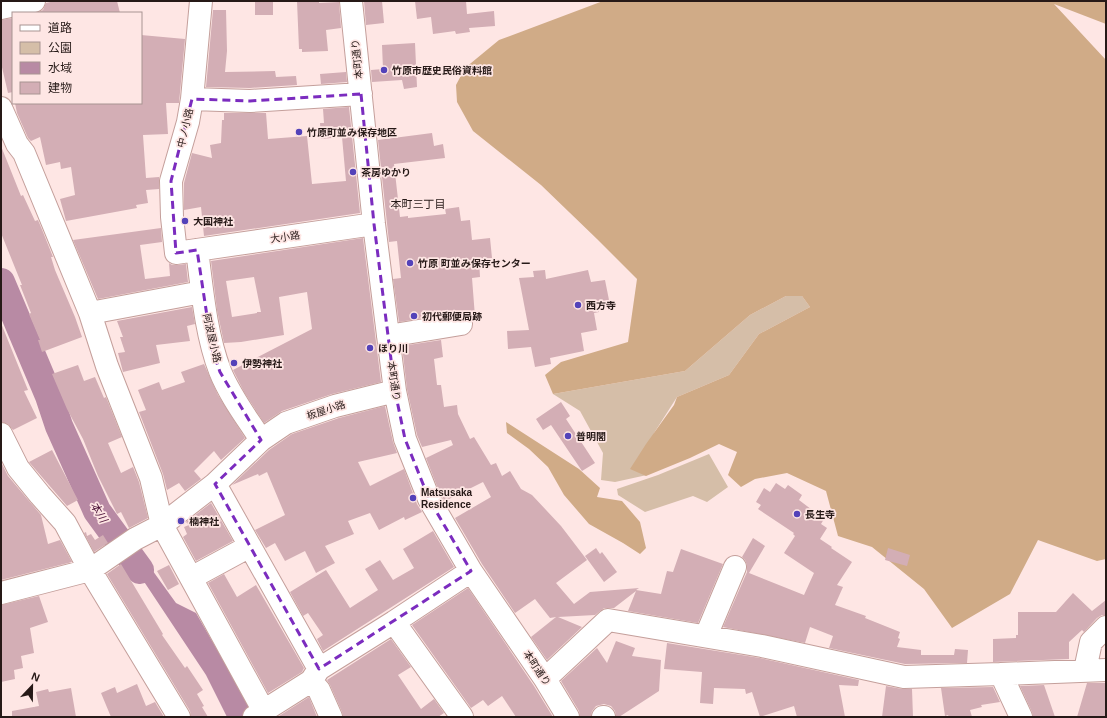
<svg xmlns="http://www.w3.org/2000/svg" width="1107" height="718" font-family="Arial,'Noto Sans JP',sans-serif">
  <rect width="100%" height="100%" fill="#fee6e4"/>
  <path fill="#d5bea8" d="M786 296H802L810 307 759 334 729 375 677 397 654 433 647 475 615 482 601 480 603 453 580 411 553 394 685 371 750 315Z
    M709 454 728 487 707 502 693 496 645 512 618 495 617 489 658 475Z"/>
  <path fill="#d0ab87" d="M603 1H1106V24L1054 4 1106 60V559L1097 561 1038 540 1010 594 952 628 924 589 872 547 838 536 826 491 787 473 755 479 741 487 728 475 737 452 719 444 690 458 646 476 630 469 646 444 674 405 677 397 729 375 759 334 810 307 802 296H786L750 315 685 371 553 394 545 375 561 362 628 342 637 279 597 239 541 185 473 131 457 102 456 85 465 68 499 40Z
    M506 422 579 469 600 488 597 497 622 501 640 522 646 548 640 554 623 543 589 524 564 495 548 467 529 449 507 433Z"/>
  <path fill="#b88aa4" d="M137 549 176 603 196 613 234 679 257 717H227L206 675 127 556Z"/>
  <g fill="none" stroke-linecap="round" stroke-linejoin="round">
    <path stroke="#b88aa4" stroke-width="28" d="M1 282 49 396 59 426 97 511 140 570"/>
  </g>
  <path fill="#d3aeb5" fill-rule="evenodd" d="M55 1H117L120 13H37L43 10 46 3Z
    M255 1H273V15H255Z
    M297 1H319V3L339 2 341 28 326 30 328 51 302 52V49H299Z
    M364 1H382L384 23 366 25Z
    M415 1H466L467 14 494 11 495 26 469 28 470 32 456 34 455 31 433 34 431 17 417 19Z
    M213 10H226L227 51 225 72 275 71 276 77 296 76 297 85 250 88 206 87Z
    M13 18V92L8 93 1 63V20Z
    M141 35 185 39 179 103H166L168 134 143 135 146 178 159 177V189L146 190 148 203 136 205 137 208 66 221 60 199 75 195 71 167 61 169 60 162 46 165 40 137 31 141 28 138 17 113 15 103H141Z
    M415 43 417 87 404 89 402 80 372 82 371 70 383 69 382 45Z
    M346 72 347 82 321 84 320 74Z
    M349 107 360 213 204 236 201 207 184 210V183L192 153 212 158 210 145 221 143 222 120H224V113H266L268 139 307 136 312 184 346 181 342 137 321 139 320 123H324L323 109Z
    M432 133 434 146 443 144 445 158 394 164 400 217 408 216V218L446 214 445 209 459 207 461 221 470 220 472 240 490 238 492 258 479 259 480 277 472 278 475 317H473V321L470 316 466 312H459L399 322 393 279 401 278 397 241 389 242 378 140Z
    M1 146 21 196 23 195 35 221 38 220 43 232 53 257H51L55 270 75 317 82 337 42 352 38 340H40L29 314 31 313 20 285H22L1 233Z
    M161 228 162 242 140 245 145 279 170 276 169 263 172 265H177L186 264 188 282 98 299 73 240Z
    M363 238 381 382 332 394 282 411 264 423 244 392 233 370 312 329 307 292 279 297 284 335 241 342 224 343 217 310 211 261ZM254 277 261 312H257V313L232 317 226 281Z
    M545 270 546 279 588 270 591 282 605 280 609 300 597 302 599 312 594 313 597 330 581 333 584 351 550 358 551 364 535 367 531 347 508 349 507 331 529 330 519 278 534 277 533 271Z
    M192 307 195 324 187 326 190 341 156 345 160 363 123 372 118 353 125 352 120 337H123L117 321Z
    M1 323 28 390 24 391 37 418 13 430 8 424 1 422Z
    M441 340 443 357 434 359 437 385H441L444 407 457 405 458 414 470 439 474 437 491 465 496 463 502 476 510 471 521 489 532 495 561 526 587 560 556 583 574 604 590 592 639 588 636 590 661 594 667 571 673 572 681 549 723 564 698 623 628 611 636 591 614 608H604L595 615 558 617 582 627 547 660 531 637 556 617 550 618 535 599 515 613 482 564 455 518 491 497 483 482 445 501 440 494 426 458 453 445 451 440 422 447 417 435 407 389 402 346Z
    M204 364 218 395 245 438 221 460 214 451 194 471 201 479 185 491 179 483 167 490 163 474 139 412 146 410 138 390 159 382 162 390 185 382 181 372Z
    M78 365 84 381 95 377 104 398 106 397 122 437 108 443 121 473 133 467 139 482 148 518 129 528 121 512 117 514 98 476 83 439 67 409 52 374Z
    M561 402 570 416 566 419 595 463 582 471 551 425 543 430 536 419Z
    M385 406 393 442 397 453 358 462 370 486 404 469 417 504 422 512 405 520 404 517 379 530 370 513 348 521 354 534 325 546 335 563 316 573 305 551 285 561 275 543 266 548 255 530 285 515 267 472 259 476 258 474 232 485 269 450 292 434 339 418Z
    M52 450 78 500 67 506 29 462Z
    M1 462 8 476 41 515 48 544 60 540 72 562 1 580Z
    M776 483 785 489 788 485 802 495 799 500 824 519 821 524 827 528 820 539 832 547 831 548 852 562 837 585 843 587 835 605 866 616 865 618 900 632 898 638 900 639 897 647 921 650V655H954L955 649 968 650 967 663 905 664 829 648 833 636 810 627 805 643 723 627 747 572V565L745 560 742 557 753 538 765 546 749 573 804 595 814 573 784 553 795 536 793 534 794 533 758 509 761 505 756 502 764 488 770 492Z
    M211 503 233 541 196 561 183 537 187 534 184 527 189 525 186 522Z
    M433 531 454 567 323 651 317 639 323 635 308 613 303 616 290 592 326 570 350 608 378 590 365 569 380 560 393 580 414 568 403 549Z
    M86 532 87 536 91 534 95 540 103 535 108 543 94 552 84 533Z
    M596 548 600 554 602 552 617 572 604 582 585 556Z
    M888 548 910 555 907 566 885 560Z
    M121 564 163 634 162 635 185 668 187 666 203 690 197 694 204 706 202 707 208 717H191L190 711 107 574Z
    M169 565 179 584 168 590 157 571Z
    M224 574 237 597 256 585 304 668 302 672 268 693 208 583Z
    M468 588 534 686 553 717H516L502 696 488 706 483 700 471 708 412 625Z
    M1073 593 1092 611 1106 600V615H1102L1097 618 1084 632 1082 630 1069 642V659L993 662V639L1016 638V635H1018V612H1056Z
    M39 596 48 622 30 628 34 653 21 656 23 668 14 670 15 679 1 682V605Z
    M391 639 411 667 398 675 421 709 434 699 444 713 438 717H343L342 712 330 685 327 680Z
    M616 641 635 648 632 656 661 660 659 691 619 717H616L615 711 611 706 604 704 596 706 592 711 591 717H580L579 711 561 681 597 648 607 663Z
    M667 643 760 658 859 680 858 686 839 685 845 717H797L794 706 760 717 752 692 746 694 745 689 714 688 713 704 700 703 702 672 664 669Z
    M1087 683H1106V717H1077Z
    M137 684 146 706 155 702 164 717H111L101 693 115 687 117 693Z
    M1044 685 1055 717H1033L1032 712 1020 686Z
    M886 686 902 689H912L913 717H882Z
    M993 687 1000 702 981 705 982 707 970 710 972 717H949L948 715 945 716 941 688Z
    M71 688 76 717H12V711L39 706 36 692 48 689 49 692Z
    M309 697 317 717H279V716Z"/>
  <g fill="none" stroke-linecap="round" stroke-linejoin="round">
    <g stroke="#c49f9b" stroke-width="24">
      <path id="minor" d="M201 1 192 99 188 122 171 181 172 217 176 253 374 224
        M351 1 374 224 395 391 405 439 429 499 471 571 545 679 568 717
        M1 8 34 1
        M192 99 250 101 361 94
        M1 108 17 144 24 153 90 313 107 366 151 478 162 525 267 717
        M197 250C202 289 206 335 220 371 230 396 247 418 261 440
        M90 313 202 292
        M388 336 461 324
        M1 434 18 468 40 495 65 523 90 570 179 717
        M215 484 319 669
        M191 578 250 546
        M1 593 90 570 135 539 162 525 215 484 261 440 286 423 335 406 395 391
        M394 622 462 717
        M706 636 735 567
        M1085 670 1091 642 1106 627
        M1001 674 1106 670
        M545 679 608 620 762 646 904 677 1001 674 1021 717
        M311 681 319 690 331 717
        M254 717 311 681 319 669 394 622 471 571
        M603 717H604"/>
    </g>
    <use href="#minor" stroke="#fff" stroke-width="22"/>
  </g>
  <path fill="none" stroke="#7b2cbf" stroke-width="3" stroke-dasharray="8 5" stroke-linejoin="round" d="M361 94 374 224 395 391 405 439 429 499 471 571 319 669 215 484 261 440 220 372 212 349 197 250 176 253 171 181 192 99 250 101Z"/>
  <g fill="#5342b9" stroke="#fee6e4" stroke-width="1.5">
    <circle cx="384" cy="70" r="4"/>
    <circle cx="299" cy="132" r="4"/>
    <circle cx="353" cy="172" r="4"/>
    <circle cx="185" cy="221" r="4"/>
    <circle cx="410" cy="263" r="4"/>
    <circle cx="578" cy="305" r="4"/>
    <circle cx="414" cy="316" r="4"/>
    <circle cx="370" cy="348" r="4"/>
    <circle cx="234" cy="363" r="4"/>
    <circle cx="568" cy="436" r="4"/>
    <circle cx="413" cy="498" r="4"/>
    <circle cx="797" cy="514" r="4"/>
    <circle cx="181" cy="521" r="4"/>
  </g>
  <g text-anchor="middle" dominant-baseline="central" stroke-width="3.5" stroke-linejoin="round" paint-order="stroke">
    <g font-size="10" fill="#261917" stroke="#fee6e4">
      <text transform="translate(357 59) rotate(-96)">本町通り</text>
      <text transform="translate(185 128) rotate(-77)">中ノ小路</text>
      <text transform="translate(285 237) rotate(-8)">大小路</text>
      <text transform="translate(212 338) rotate(77)">阿波屋小路</text>
      <text transform="translate(394 381) rotate(81)">本町通り</text>
      <text transform="translate(326 410) rotate(-18)">板屋小路</text>
      <text transform="translate(537 668) rotate(56)">本町通り</text>
    </g>
    <g font-size="10" font-weight="bold" fill="#261917" stroke="#fee6e4" text-anchor="start">
      <text x="392" y="70">竹原市歴史民俗資料館</text>
      <text x="307" y="132">竹原町並み保存地区</text>
      <text x="361" y="172">茶房ゆかり</text>
      <text x="193" y="221">大国神社</text>
      <text x="418" y="263">竹原 町並み保存センター</text>
      <text x="586" y="305">西方寺</text>
      <text x="422" y="316">初代郵便局跡</text>
      <text x="378" y="348">ほり川</text>
      <text x="242" y="363">伊勢神社</text>
      <text x="576" y="436">普明閣</text>
      <text x="421" y="492">Matsusaka<tspan x="421" dy="12">Residence</tspan></text>
      <text x="805" y="514">長生寺</text>
      <text x="189" y="521">楠神社</text>
    </g>
    <g font-size="11" fill="#261917" stroke="#fee6e4">
      <text x="418" y="204">本町三丁目</text>
    </g>
    <g font-size="11" font-style="italic" fill="#4e153a" stroke="#fee6e4">
      <text transform="translate(99 512) rotate(59)">本川</text>
    </g>
  </g>
  <rect width="1107" height="718" fill="none" stroke="#261917" stroke-width="4"/>
  <rect x="12" y="12" width="130" height="92" fill="#fee6e4" stroke="#a89492"/>
  <rect x="20" y="25" width="20" height="6" fill="#ffffff" stroke="#a89492"/>
  <text x="48" y="32" font-size="12" fill="#261917">道路</text>
  <rect x="20" y="42" width="20" height="12" fill="#d5bea8" stroke="#a89492"/>
  <text x="48" y="52" font-size="12" fill="#261917">公園</text>
  <rect x="20" y="62" width="20" height="12" fill="#b88aa4" stroke="#a89492"/>
  <text x="48" y="72" font-size="12" fill="#261917">水域</text>
  <rect x="20" y="82" width="20" height="12" fill="#d3aeb5" stroke="#a89492"/>
  <text x="48" y="92" font-size="12" fill="#261917">建物</text>
  <g transform="translate(32 686) rotate(22)" stroke="#fee6e4" stroke-width="3" paint-order="stroke">
  <path d="M0-3L7 15L0 10L-7 15Z" fill="#261917"/>
  <text y="-6" font-size="11" font-weight="bold" text-anchor="middle" fill="#261917">N</text>
  </g>
</svg>
